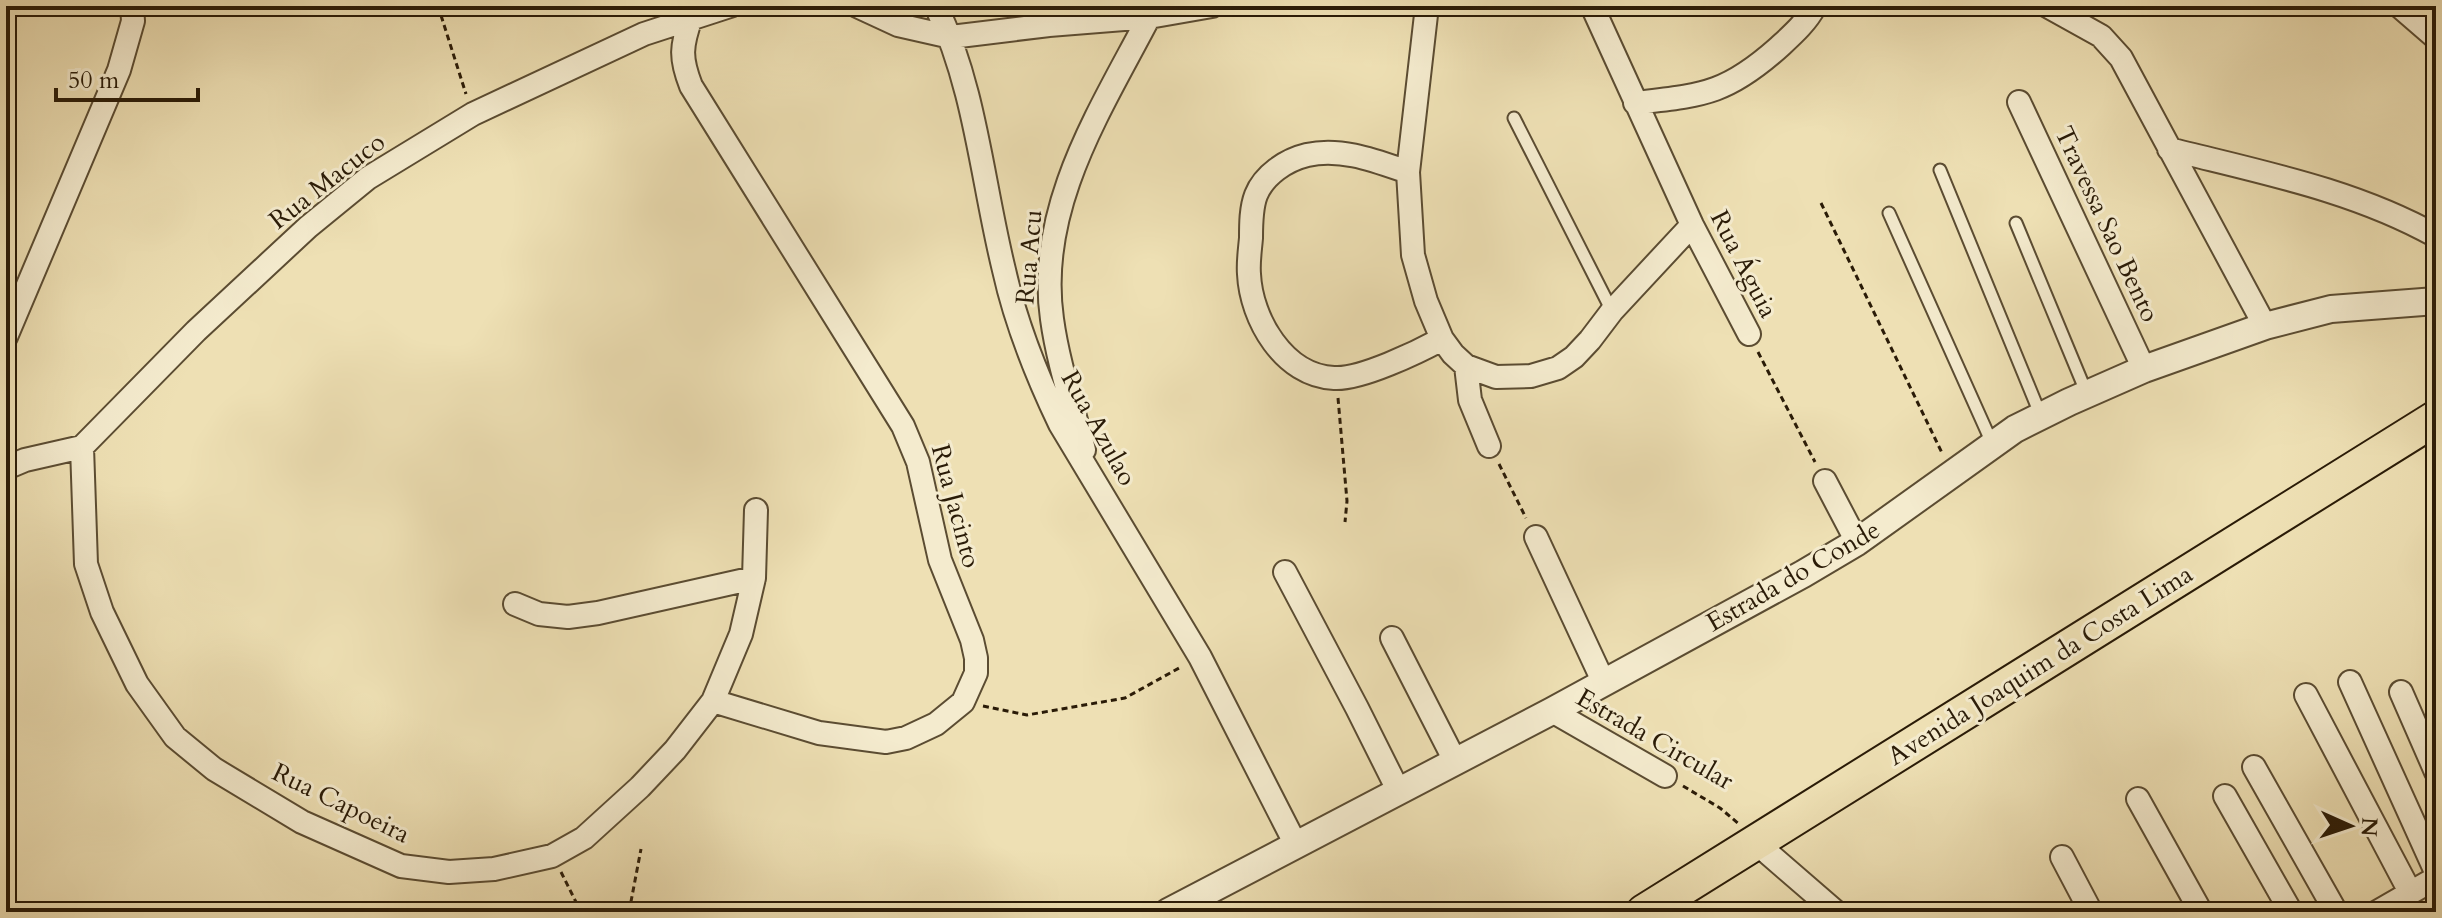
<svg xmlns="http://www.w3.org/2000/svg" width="2442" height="918" font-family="Cardo,serif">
  <rect width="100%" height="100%" fill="#eee0b4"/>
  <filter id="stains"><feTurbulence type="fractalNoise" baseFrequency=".0025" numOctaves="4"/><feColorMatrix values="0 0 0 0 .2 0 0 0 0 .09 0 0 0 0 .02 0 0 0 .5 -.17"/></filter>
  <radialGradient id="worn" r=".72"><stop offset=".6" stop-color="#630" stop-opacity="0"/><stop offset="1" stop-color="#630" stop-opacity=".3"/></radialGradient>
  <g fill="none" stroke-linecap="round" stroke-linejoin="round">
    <g stroke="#5b4c32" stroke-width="15">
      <path id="service" d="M1514 118 1612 311
        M1940 170 2041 416
        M1889 213 1992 443
        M2016 223 2087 394"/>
    </g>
    <g stroke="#5b4c32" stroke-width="26">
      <path id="minor" d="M857 6 898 25 951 37 1049 25 1149 17 1212 6
        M936 6C976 90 982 181 1004 270 1016 324 1036 374 1060 424L1200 657 1296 845
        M1427 6 1408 172 1413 255 1426 301 1442 339 1453 354 1466 366 1496 377 1531 376 1558 368 1574 357 1590 340 1612 311 1692 225
        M1592 6 1692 225 1749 334
        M2047 6 2101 36 2121 58 2265 326
        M2399 6 2436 38
        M691 18C681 46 680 58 691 86L903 426 918 462 940 560 972 640 976 658V673L963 702 936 724 906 738 886 742 819 733 713 701
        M2019 102 2144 369
        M1635 103C1702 95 1725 95 1778 48 1792 35 1806 23 1815 6
        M2169 149C2260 172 2354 190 2436 236
        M1408 172C1376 161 1341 147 1307 155 1286 160 1264 175 1256 195 1251 208 1251 224 1251 238 1250 250 1248 262 1249 274 1251 319 1284 376 1334 378 1360 380 1418 352 1442 339
        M6 337 119 70 133 21 132 6
        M1466 366 1470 400 1489 446
        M82 447 86 564 102 612 137 684 175 737 214 769 302 822 401 866 449 872 494 869 552 856 584 838 640 787 675 750 713 701 741 634 754 578 756 510
        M1084 450C1073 407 1058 363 1052 319 1036 208 1100 111 1149 17
        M6 468 25 460 82 447 196 331 308 227 368 178 473 114 644 34 730 6
        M1825 481 1857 542
        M1536 537 1603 681
        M1285 572 1357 708 1398 790
        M515 604 539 614 568 617 598 613 754 578
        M1392 638 1455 761
        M2350 682 2436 872
        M2401 692 2436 772
        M2306 695 2410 892
        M1552 711 1665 776
        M2254 767 2336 912
        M2225 796 2291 912
        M2138 799 2201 912
        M1755 842 1836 912
        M2062 857 2091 912
        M2377 912 2436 878"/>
    </g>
    <g stroke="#5b4c32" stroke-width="30">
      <path id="tertiary" d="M1168 912 1552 711 1803 574 1857 542 2015 429 2069 402 2144 369 2265 326 2331 309 2436 301"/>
    </g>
    <g stroke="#2a1b07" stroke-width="38">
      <path id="primary" d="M1644 912 2436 418"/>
    </g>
    <path stroke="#2a1b07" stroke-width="3" stroke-dasharray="6 4" stroke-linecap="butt" d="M438 6 466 94
      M1821 203 1943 455
      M1758 352 1815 462
      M1338 398 1347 501 1345 522
      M1499 464 1526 518
      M983 706 1027 715 1125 698 1181 667
      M1683 786 1720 808 1739 824
      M561 872 581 912
      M629 912 641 849"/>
    <use href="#service" stroke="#f4ebce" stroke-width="11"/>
    <use href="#minor" stroke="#f4ebce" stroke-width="22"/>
    <use href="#tertiary" stroke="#f4ebce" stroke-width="26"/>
    <use href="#primary" stroke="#eee0b4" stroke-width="34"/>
  </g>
  <g text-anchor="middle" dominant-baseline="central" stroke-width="6" stroke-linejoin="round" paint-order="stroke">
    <g font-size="26" fill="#2a1b07" stroke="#f4ebce">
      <text transform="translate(327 181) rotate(-38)">Rua Macuco</text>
      <text transform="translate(2107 224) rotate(65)">Travessa Sao Bento</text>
      <text transform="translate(1029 257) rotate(-85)">Rua Acu</text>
      <text transform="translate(1744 264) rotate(63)">Rua Águia</text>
      <text transform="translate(1099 428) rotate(61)">Rua Azulao</text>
      <text transform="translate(956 506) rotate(75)">Rua Jacinto</text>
      <text transform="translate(1793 576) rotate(-30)">Estrada do Conde</text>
      <text transform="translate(2040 665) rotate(-32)">Avenida Joaquim da Costa Lima</text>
      <text transform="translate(1655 739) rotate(30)">Estrada Circular</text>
      <text transform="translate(341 803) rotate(26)">Rua Capoeira</text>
    </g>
  </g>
  <rect width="2442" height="918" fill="none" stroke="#eee0b4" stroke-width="32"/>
  <rect x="8" y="8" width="2426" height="902" fill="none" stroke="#2a1b07" stroke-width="4"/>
  <rect x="16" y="16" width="2410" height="886" fill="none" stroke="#2a1b07" stroke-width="2"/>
  <g transform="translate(2350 826) rotate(93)" stroke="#f4ebce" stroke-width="6" paint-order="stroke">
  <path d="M0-6L14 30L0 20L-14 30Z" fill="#2a1b07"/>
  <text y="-12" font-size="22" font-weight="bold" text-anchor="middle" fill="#2a1b07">N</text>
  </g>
  <path d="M56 88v12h142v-12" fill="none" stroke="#2a1b07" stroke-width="4"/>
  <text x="68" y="88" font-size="24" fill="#2a1b07" stroke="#f4ebce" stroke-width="6" paint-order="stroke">50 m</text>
  <rect width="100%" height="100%" filter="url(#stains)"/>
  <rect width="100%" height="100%" fill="url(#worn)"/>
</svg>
